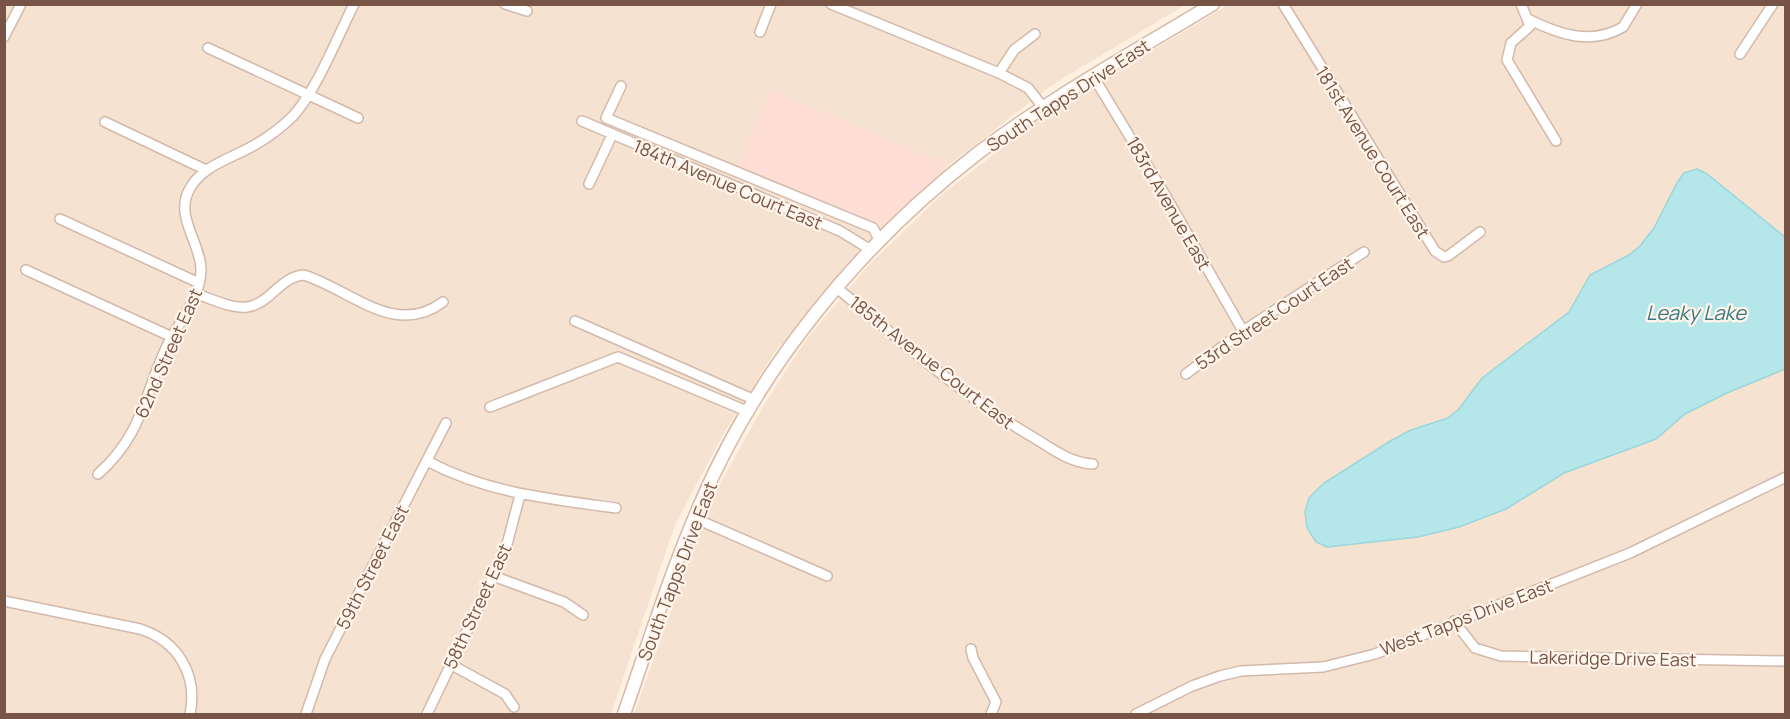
<svg xmlns="http://www.w3.org/2000/svg" width="1790" height="719" font-family="Manrope,sans-serif">
  <rect width="100%" height="100%" fill="#fef1e2"/>
  <path fill="#f6e2d0" d="M4 5H1185L1055 83 949 165 770 91 738 168 882 228 774 353 722 436 675 525 611 714H5Z
    M1228 5H1785V714H634L710 502 764 405 806 340 867 267 939 197 1043 116Z"/>
  <path fill="#ffdfd5" d="M770 90 949 165 882 228 738 168Z"/>
  <path fill="#b5e6e9" stroke="#9ad7dc" stroke-width="1.5" d="M1697 169 1707 174 1785 237V369L1727 393 1685 414 1656 439 1564 473 1506 509 1459 527 1418 537 1327 547 1316 542 1307 528 1305 512 1309 498 1324 483 1392 440 1411 430 1448 418 1459 409 1482 378 1569 312 1590 275 1629 255 1640 246 1654 228 1677 183 1684 173Z"/>
  <g fill="none" stroke-linecap="round" stroke-linejoin="round">
    <g stroke="#d2b9aa" stroke-width="12">
      <path id="street" d="M505 4 527 11
        M831 4 999 73 1028 88 1043 107
        M1283 4 1435 251 1444 257 1448 256 1480 232
        M1521 4 1530 26 1511 43 1507 60 1556 141
        M1528 19C1558 34 1591 46 1623 27L1637 4
        M760 32 771 4
        M4 37 21 4
        M208 48 358 118
        M1740 54 1773 4
        M999 73 1014 50 1035 34
        M1093 76 1164 193 1243 331
        M621 86 606 118 873 228 880 241
        M582 121 840 231 871 250
        M105 122 206 170
        M589 184 612 135
        M60 219 199 283
        M26 270 172 337
        M837 288C899 339 961 395 1031 436 1050 447 1069 463 1093 464
        M197 294C212 299 231 309 247 307 270 304 281 276 304 275 351 290 395 338 443 302
        M575 321 755 400
        M1186 374 1243 331 1364 252
        M490 407 618 357 749 412
        M427 461C487 493 549 499 616 508
        M98 474C142 435 143 398 166 348 178 322 200 301 201 270 201 244 176 218 188 192 200 166 230 159 253 146 267 138 282 127 293 116 316 91 338 36 354 4
        M694 518 827 576
        M493 576 564 602 583 615
        M4 601 140 629C178 641 198 675 190 714
        M1454 621 1475 648 1501 656 1786 661
        M971 649 973 658 996 702 991 714
        M450 664 505 694 514 707
        M306 714 325 659 446 423
        M427 714 505 552 520 495
        M1136 714 1192 686 1220 676 1241 671 1323 667 1375 654 1630 553 1786 477"/>
    </g>
    <g stroke="#d6b9a7" stroke-width="15">
      <path id="secondary" d="M624 714C648 645 670 574 699 507 757 369 860 244 978 153 1052 97 1134 52 1213 4"/>
    </g>
    <use href="#street" stroke="#fff" stroke-width="9"/>
    <use href="#secondary" stroke="#fff" stroke-width="12"/>
  </g>
  <g text-anchor="middle" dominant-baseline="central" stroke-width="4.5" stroke-linejoin="round" paint-order="stroke">
    <g font-size="18" fill="#785446" stroke="#fff5ea">
      <text transform="translate(1068 95) rotate(-33)">South Tapps Drive East</text>
      <text transform="translate(1373 152) rotate(58)">181st Avenue Court East</text>
      <text transform="translate(728 184) rotate(23)">184th Avenue Court East</text>
      <text transform="translate(1169 203) rotate(60)">183rd Avenue East</text>
      <text transform="translate(1274 313) rotate(-34)">53rd Street Court East</text>
      <text transform="translate(168 353) rotate(-66)">62nd Street East</text>
      <text transform="translate(932 362) rotate(38)">185th Avenue Court East</text>
      <text transform="translate(372 567) rotate(-63)">59th Street East</text>
      <text transform="translate(677 571) rotate(-69)">South Tapps Drive East</text>
      <text transform="translate(477 606) rotate(-65)">58th Street East</text>
      <text transform="translate(1466 617) rotate(-21)">West Tapps Drive East</text>
      <text transform="translate(1613 658) rotate(1)">Lakeridge Drive East</text>
    </g>
    <g font-size="20" font-style="italic" fill="#39787f" stroke="#fff5ea">
      <text x="1696" y="312">Leaky Lake</text>
    </g>
  </g>
  <rect width="1790" height="719" fill="none" stroke="#785446" stroke-width="12"/>
</svg>
